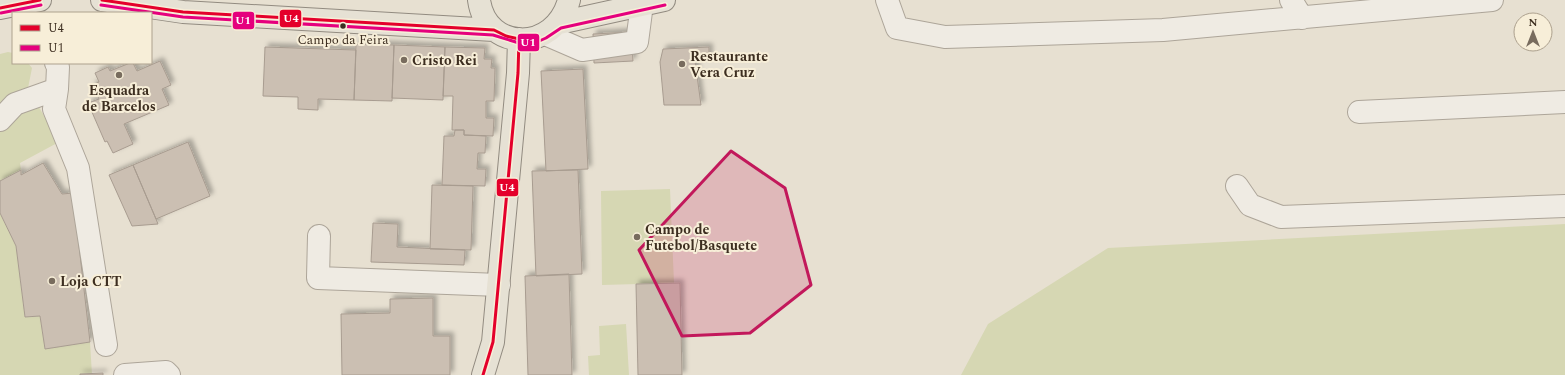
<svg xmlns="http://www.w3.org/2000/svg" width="1565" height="375" font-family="Spectral,serif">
  <defs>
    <filter id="shadow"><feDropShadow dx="3.5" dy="-3.5" stdDeviation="2" flood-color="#0004"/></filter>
  </defs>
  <rect width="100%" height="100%" fill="#e7e0d1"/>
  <path fill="#d6d7b3" d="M8 52 13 53V63H28L32 68 28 88 59 142 20 163 21 170 0 181V54Z
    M670 189 674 283 602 285 601 191Z
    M0 213 16 246 25 317 40 316 45 349 90 342 92 375H0Z
    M1565 224V375H961L988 324 1108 248Z
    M626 324 629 375H589L588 356 600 355 599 326Z"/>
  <path fill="#cbbfb2" stroke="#a89c90" filter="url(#shadow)" d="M631 32 633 61 594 63 593 34Z
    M356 44 394 45 392 101 354 100Z
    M394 45 445 47 443 100 392 98Z
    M265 47 356 50 354 100 318 99V110L298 109V97L263 96Z
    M445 47 485 48 484 59H492L491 68H495L494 101H486V118H494L493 136 464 135V130H452L453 96H443Z
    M709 47V61H695L701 105H664L660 62 663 49Z
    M160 61 171 85 162 89 169 105 124 124 133 144 113 153 107 141 105 142 88 103 99 99 92 85 99 82 95 73 108 67 110 71 130 63H133L137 71Z
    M583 69 588 169 546 171 541 71Z
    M455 130H464V135L486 136 485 153H478L477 169H486L485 186 442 185 444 136H454Z
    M188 142 210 196 156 219 133 165Z
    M43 163 62 194 73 193 90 342 45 349 40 316 25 317 16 246 0 213V181L21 170V175Z
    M133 165 156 219 158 224 132 226 109 175Z
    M578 170 582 274 536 276 532 171Z
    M432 185 473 186 471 250 430 249Z
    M373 223 398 224 397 247 465 250 464 265 371 262Z
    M569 274 572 375H528L525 276Z
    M680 283 682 375H638L636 284Z
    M433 298V336H450V375H342L341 314 390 313V299Z
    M103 373V375H80V374Z"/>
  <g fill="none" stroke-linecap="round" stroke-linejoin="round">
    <g stroke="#ada599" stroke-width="24">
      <path id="minor" d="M887 0 897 28 945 37 1163 30 1492 0
        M1291 0 1302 18
        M545 34 582 50 637 42 642 4
        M56 63 58 67 57 89 54 109 78 168 106 345
        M1359 112 1565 102
        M0 120 15 104 57 89
        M1237 186 1250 205 1281 217 1565 206
        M319 236 318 278 499 285
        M125 375 166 372 169 375"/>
    </g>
    <g stroke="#928b80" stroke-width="24">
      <path id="major" d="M102 0 183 12 494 30
        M479 0C486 52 555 53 569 0
        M0 8 40 0
        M559 23 664 0
        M483 375 493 342 518 73 519 39"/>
    </g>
    <use href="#minor" stroke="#efebe3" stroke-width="22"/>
    <use href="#major" stroke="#e6e1d4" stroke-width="22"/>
    <g stroke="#f7eed8" stroke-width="6">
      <path id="bus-1" d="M102 0 183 12 494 30 506 36 519 39 518 73 493 342 483 375
        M0 8 40 0"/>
    </g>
    <g stroke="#f7eed8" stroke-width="6">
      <path id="bus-2" d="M101 5 183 17 493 35 519 43 537 42 546 38 561 28 665 5
        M1 13 41 5"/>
    </g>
    <use href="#bus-1" stroke="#e4002b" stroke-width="3"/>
    <use href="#bus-2" stroke="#e5007d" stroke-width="3"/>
  </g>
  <path fill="#c2185b" fill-opacity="0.2" stroke="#c2185b" stroke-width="3" stroke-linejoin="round" d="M731 151 785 188 811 285 750 333 682 336 639 250Z"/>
  <circle fill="#3d2e20" stroke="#f7eed8" stroke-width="1.5" cx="343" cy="26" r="3.5"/>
  <g fill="#786c5e" stroke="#f7eed8" stroke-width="1.5">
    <circle cx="404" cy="60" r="4"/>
    <circle cx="682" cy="64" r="4"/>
    <circle cx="119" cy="75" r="4"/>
    <circle cx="637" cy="237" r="4"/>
    <circle cx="52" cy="281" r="4"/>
  </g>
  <g text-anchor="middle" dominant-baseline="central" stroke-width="4" stroke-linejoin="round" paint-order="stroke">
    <g font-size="13" fill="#3d2e20" stroke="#f7eed8">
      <text x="343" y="40">Campo da Feira</text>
    </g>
    <g font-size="14" font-weight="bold" fill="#3d2e20" stroke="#f7eed8" text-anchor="start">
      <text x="690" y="56">Restaurante<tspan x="690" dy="16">Vera Cruz</tspan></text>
      <text x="412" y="60">Cristo Rei</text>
      <text x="119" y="90" text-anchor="middle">Esquadra<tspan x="119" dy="16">de Barcelos</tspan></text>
      <text x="645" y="229">Campo de<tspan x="645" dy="16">Futebol/Basquete</tspan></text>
      <text x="60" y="281">Loja CTT</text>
    </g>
  </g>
  <g stroke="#f7eed8" stroke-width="1.5">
    <rect x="279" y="9" width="23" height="19" rx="4" fill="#e4002b"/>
    <rect x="232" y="11" width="23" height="19" rx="4" fill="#e5007d"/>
    <rect x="517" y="33" width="23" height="19" rx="4" fill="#e5007d"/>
    <rect x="496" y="178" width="23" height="19" rx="4" fill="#e4002b"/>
  </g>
  <g font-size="11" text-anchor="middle" font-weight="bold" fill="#fff">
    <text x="291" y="22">U4</text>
    <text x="243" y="24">U1</text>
    <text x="528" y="46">U1</text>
    <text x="507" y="191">U4</text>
  </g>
  <rect x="12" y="12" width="140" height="52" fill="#f7eed8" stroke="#ada18e"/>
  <rect x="20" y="25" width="20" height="6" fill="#e4002b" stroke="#ada18e"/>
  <text x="48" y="32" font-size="12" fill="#3d2e20">U4</text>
  <rect x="20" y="45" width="20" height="6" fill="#e5007d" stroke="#ada18e"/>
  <text x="48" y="52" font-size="12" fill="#3d2e20">U1</text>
  <g transform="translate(1533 32)"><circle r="19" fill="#f7eed8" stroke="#ada18e"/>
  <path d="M0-3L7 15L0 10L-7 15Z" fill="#786c5e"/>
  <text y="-6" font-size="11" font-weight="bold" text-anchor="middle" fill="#3d2e20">N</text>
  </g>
</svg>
